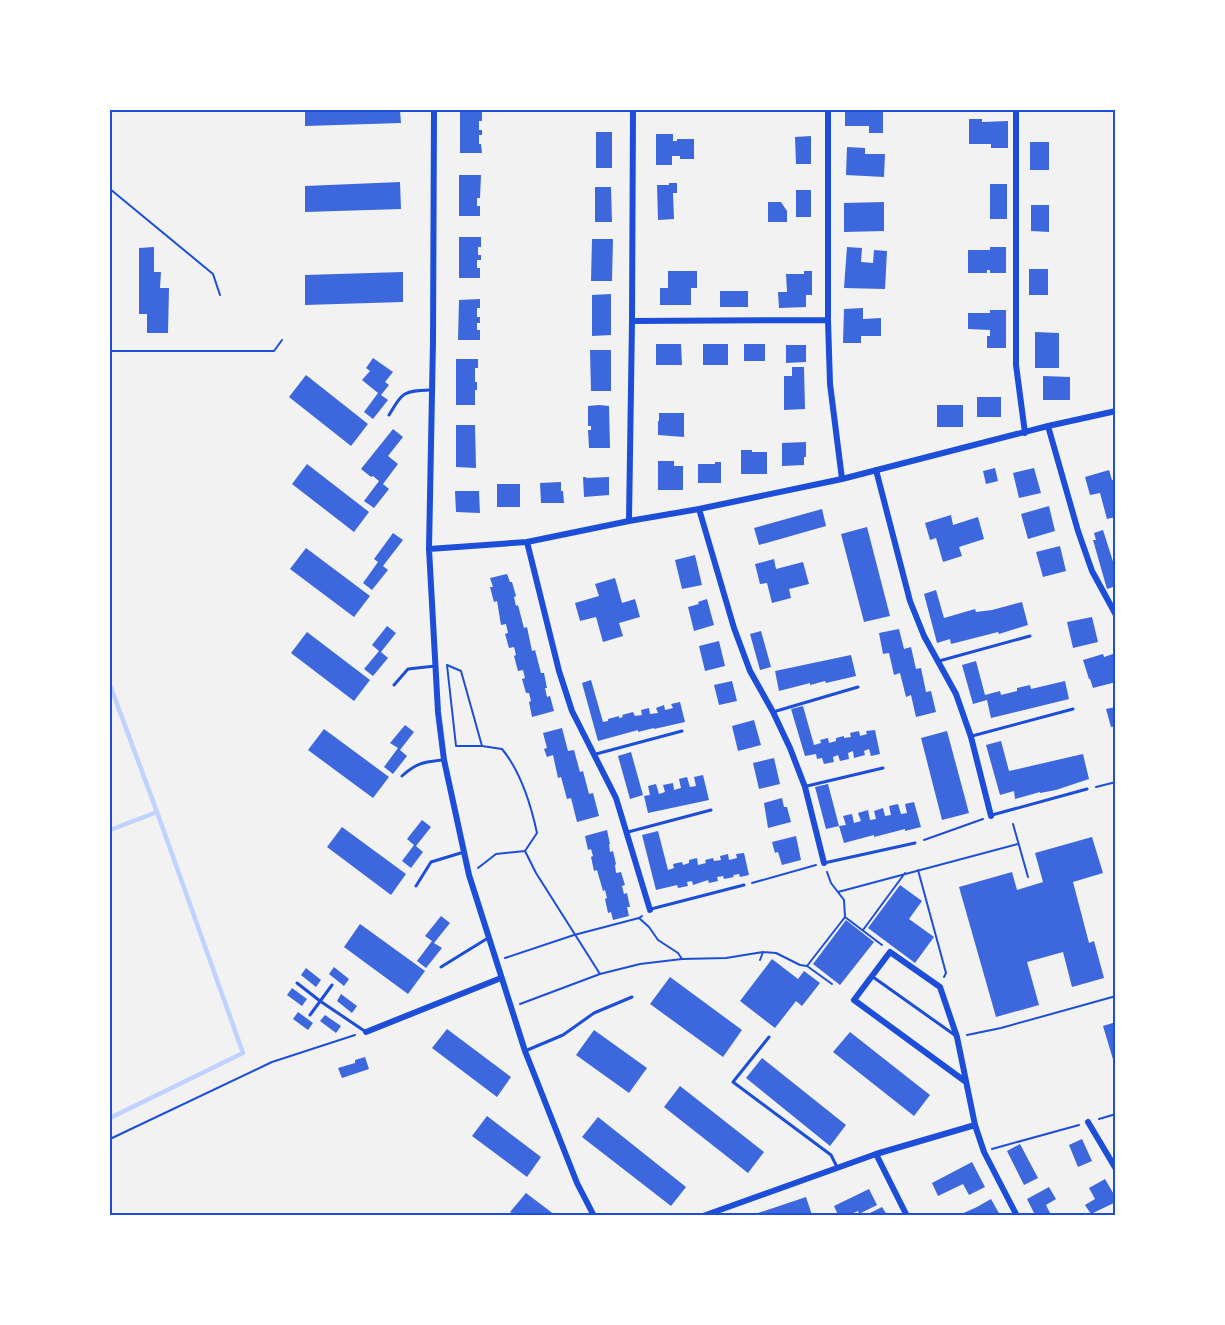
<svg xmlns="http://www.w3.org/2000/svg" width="1225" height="1325" font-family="'Space Grotesk',sans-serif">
  <rect width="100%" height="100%" fill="#f2f2f2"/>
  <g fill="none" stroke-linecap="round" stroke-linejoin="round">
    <path stroke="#bfd3fe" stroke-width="4.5" d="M110 685 157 812 243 1053 110 1118
      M110 830 157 812"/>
  </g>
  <path fill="#3d67dc" d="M305 110H400L401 123 305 126Z
    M845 110H883V133H869V126H845Z
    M460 112H482V121H479V130H482V135H479V144H481L482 153H460Z
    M969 119H982V122L1008 121V148H991V144H969Z
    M596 132H612V168H596Z
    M656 134H673V141H677V139H694V159H680V156H672V165H656Z
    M811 136V164H796L795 137Z
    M1030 142H1049V170H1030Z
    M847 147 865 148V154H885L884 177 846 175Z
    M459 175H481L480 198H477V206H480V216H459Z
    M400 182 401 209 305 212V186Z
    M669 183H677V193H673L674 219 658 220 657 185H669Z
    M990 184H1007V219H990Z
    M595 187H611L612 222H595Z
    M796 190H811V217H796Z
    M768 202H781L787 211V222H768Z
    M884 202V231L844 232V203Z
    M1031 205H1049V232L1031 231Z
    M459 237H481V247H478V255H481V260H477V268H480V278H459Z
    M592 239H613L612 281H591Z
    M154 247V272H161L160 288H169L168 333H147V314H139V248Z
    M847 247 862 248 861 262 873 263 874 250 887 251 885 289 844 288Z
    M990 247H1006V273H990V270H987V273H968V250H990Z
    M1029 269H1048V295H1029Z
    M668 271H697V288H691V305H660V288H668Z
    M804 271H812V295H806V307L779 308 778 292H787L786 274H804Z
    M403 272V302L305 305V275Z
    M720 291H748V307H720Z
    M611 294V335L592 336V295Z
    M480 299V308H477V317H480V323H477V330H480V340H458L459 300Z
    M863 308V319L881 318V336H861V343H843L844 309Z
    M990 310H1006V348H987V336H990V330L968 329V313H990Z
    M1035 332 1059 333V368H1035Z
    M656 344H681L682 365H656Z
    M703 344H728V365H703Z
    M744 344H765V361H744Z
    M786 345H806V362L786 363Z
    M590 350H611V391H591Z
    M373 358 393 372 385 382 389 385 381 395 388 400 373 419 364 412 378 393 362 380 370 371 366 368Z
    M456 359H478V368H475V382H477V390H475V405H456Z
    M792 367H804L805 409 784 410V376H792Z
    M306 375 368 424 351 446 289 397Z
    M1043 376 1070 377V400H1043Z
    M977 397H1001V417H977Z
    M599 405 609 406 610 448H589L588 430H591V426H588V406Z
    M937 405H963V427H937Z
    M659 413H684V437L658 435V421H659Z
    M456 425H475L476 468 456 467Z
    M393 429 403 437 388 456 398 464 383 484 389 489 374 508 364 501 379 481 373 476 371 477 361 469Z
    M806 442V457H804V465L782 466V443Z
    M741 450H752V452H767V474H741Z
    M658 461H674V466H683V490H658Z
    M715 462H721V483H698V464H715Z
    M307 464 369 512 354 532 292 484Z
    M995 468 998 481 986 484 983 471Z
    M1034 468 1041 493 1019 498 1013 473Z
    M1109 470 1112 480 1116 479V517L1107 519 1100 493 1090 495 1085 477Z
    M583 477H586V478L609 477V495L584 497Z
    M561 482V491H563L564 503H541L540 483Z
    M497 484H520V507H497Z
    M455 491H479L480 513 456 512Z
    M1049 506 1055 531 1028 539 1021 514Z
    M822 509 826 526 759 545 754 528Z
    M951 515 953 525 978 517 984 539 959 547 962 556 943 562 936 538 930 540 925 523Z
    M867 527 890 616 864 622 841 534Z
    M1103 530 1116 571V586L1107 589 1093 540H1096L1094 533Z
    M393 533 403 540 383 566 388 570 372 590 363 583 378 562 374 559Z
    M1060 546 1066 571 1043 577 1036 552Z
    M306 548 370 596 354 617 290 569Z
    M695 555 702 585 682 589 675 560Z
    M774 559 776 569 803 562 809 584 789 589 791 598 772 603 767 583 760 584 755 564Z
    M507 574 510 582H512L516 596 514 597 516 606 518 605 524 628 527 627 532 651 535 650 541 673H544L547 688H545L547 697 550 696 554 711 532 717 529 702 531 701 529 693H526L522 679 525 678 523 670 518 671 514 656 516 655 514 647 509 648 505 634 508 633 506 624 501 625 497 601 494 602 490 587H493L490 578Z
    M615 578 622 603 635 599 640 617 619 623 623 636 603 642 596 617 580 621 575 603 599 596 595 584Z
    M936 590 944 618 975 609 976 612 992 610 1022 602 1028 625 999 634 998 632 951 644 950 639 937 643 924 594Z
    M707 599 714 625 694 631 688 607 699 604 698 602Z
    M1092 617 1098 642 1073 648 1067 622Z
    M387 626 396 633 381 652 388 658 373 676 364 669 379 651 372 645Z
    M899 629 904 649 911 647 916 669 921 668 926 692 931 691 936 712 916 717 911 695 906 697 900 673 894 675 889 653 883 654 879 633Z
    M761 631 771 667 760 670 750 634Z
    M307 632 370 680 354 701 291 653Z
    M719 641 725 666 705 671 699 646Z
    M1103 654 1104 657 1113 654 1116 662V682L1093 688 1090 679H1089L1083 660Z
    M851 655 856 676 826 683 825 681 810 685V683L779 691 775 671Z
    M976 661 985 695 1000 691 1001 695 1017 691V688L1030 685 1031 689 1065 681 1069 699 991 718 987 700 973 704 962 665Z
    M591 680 603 722 608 721V719L619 716V718L623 717 622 715 633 712 635 716 642 715 641 710 649 708 650 714 658 713 656 708 664 705 665 710 673 708 671 704 680 702 685 722 654 729V728L638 732V730L598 741 582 683Z
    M732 681 737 701 719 705 714 685Z
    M803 706 814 745 821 743 820 740 828 738 829 743 836 741V738L844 736V738L851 737 850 733 859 731 860 736 867 734 866 731 875 730 880 754 871 756 869 749 864 751 865 755 854 758 853 751 848 753 849 759 840 761 838 755 833 757 834 762 824 764 822 758 817 759 816 754 805 756 791 709Z
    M1116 707V726L1111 727 1106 709Z
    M754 720 761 745 738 751 732 726Z
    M405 725 414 732 400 750 407 756 393 774 384 767 398 748 390 743Z
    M562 728 568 751 574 750 580 772 583 771 589 794 593 793 599 816 577 822 571 798 567 799 561 777 558 778 553 755 547 757 544 749 547 748 543 733Z
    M324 729 389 777 373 798 308 750Z
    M947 731 969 813 942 820 921 738Z
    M1001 741 1009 771 1083 754 1089 779 1056 790 1040 793V792L1015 799 1014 791 1000 795 986 745Z
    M631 752 643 795 630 799 618 756Z
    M774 758 780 784 759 789 753 763Z
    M703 775 709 800 648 813 644 796 650 795 648 786 656 784 659 794 665 792 663 785 673 783 674 790 681 788 679 779 687 777 690 787 696 786 694 777Z
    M828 784 839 826 826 829 815 787Z
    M782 798 784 807H787L791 822 768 828 764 803Z
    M914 802 921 827 905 831V829L874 837V835L844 843 839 826 846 825 843 816 852 814 854 823 861 821 858 813 868 810 870 820 876 819 874 811 883 808 885 816 891 815 889 806 898 804 901 814 907 813 905 804Z
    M422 820 431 827 416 846 423 852 411 868 402 861 414 845 407 839Z
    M342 827 406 874 391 895 327 847Z
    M607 830 610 844H609L610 852 613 851 616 864 615 865 616 873 621 872 625 885 622 886 624 894 627 893 630 907H627L629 916 613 920 611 912 608 913 605 899 607 898 605 890 603 891 597 870 594 871 591 857 593 856 591 849 588 850 585 836Z
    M658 831 668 870 674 868 673 864 682 862 683 865 689 863V860L697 858 698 865 706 863 705 860 713 858 714 861 721 860 720 856 728 854 729 860 737 858 736 854 744 853 749 875 740 877 739 874 733 875 734 877 724 879 723 876 717 877 718 881 709 883 708 880 693 885 692 881 687 882 688 886 678 888 677 885 656 890 642 835Z
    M796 836 801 860 782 865 778 852 775 853 772 842Z
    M1092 837 1103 873 1073 882 1089 943 1094 941 1104 978 1072 987 1063 952 1027 962 1039 1005 996 1017 959 887 1012 872 1017 890 1043 882 1035 853Z
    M900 885 922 901 909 919 934 937 915 963 868 928Z
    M441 916 450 923 434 943 442 948 426 968 417 961 432 941 425 936Z
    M846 920 874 942 840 985 813 964Z
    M360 924 425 971 408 994 344 947Z
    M772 959 798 979 804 971 820 983 802 1006 796 1001 775 1028 740 1001Z
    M334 967 349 979 344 986 329 974Z
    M306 968 321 980 316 987 301 975Z
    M670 977 742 1030 723 1057 650 1004Z
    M292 988 307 999 302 1006 287 995Z
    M341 994 357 1006 352 1013 337 1001Z
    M298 1012 313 1023 308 1030 293 1019Z
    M325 1015 341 1026 336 1033 320 1021Z
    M1116 1022V1066H1115L1103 1026Z
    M447 1029 511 1077 497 1097 432 1048Z
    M594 1030 647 1068 629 1093 576 1055Z
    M850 1032 930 1095 914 1116 833 1052Z
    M365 1057 369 1069 342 1078 338 1068 355 1063V1060Z
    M762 1058 846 1125 830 1146 746 1078Z
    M680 1086 764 1152 748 1173 664 1107Z
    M487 1116 541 1157 527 1177 472 1136Z
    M598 1117 686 1187 671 1206 582 1137Z
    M1082 1139 1092 1161 1078 1167 1069 1145Z
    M1020 1144 1038 1178 1024 1185 1007 1151Z
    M972 1162 985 1187 969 1195 963 1184 938 1196 932 1183Z
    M1105 1179 1116 1198V1202L1091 1214 1085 1205 1095 1199 1089 1188Z
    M1049 1187 1056 1199 1046 1205 1050 1213 1046 1215H1035L1027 1199Z
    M869 1189 877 1205 859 1214 858 1211 849 1215H838L834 1206Z
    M526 1193 555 1215H515L510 1212Z
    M806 1197 812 1215H759L758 1213Z
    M991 1199 1000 1215H959L977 1207Z
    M882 1207 887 1215H868V1214Z"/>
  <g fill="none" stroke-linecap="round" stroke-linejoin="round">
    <path stroke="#1d4ed8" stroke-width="2" d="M110 189 213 274 220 295
      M110 351H274L282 340
      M482 746H456L447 665 461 671 482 746 502 749C521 772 531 805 537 833L525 851 536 873 600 974
      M1096 787 1116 782
      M1013 824 1028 877
      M924 840 983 819
      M478 868 496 854 525 851
      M918 870 946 973 944 977
      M827 872 831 883 844 900 845 917 882 945
      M752 883 816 865
      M838 892 1018 844
      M639 918 649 927 658 940 678 953 682 959
      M863 930 905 873
      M505 958 574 935 639 918 642 916
      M760 960 763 952
      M807 966 845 917
      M520 1004 600 974 640 964 682 959 726 958 763 952 776 953 800 965 807 966 832 984
      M967 1035 1001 1028 1116 996
      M1099 1119 1116 1114
      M110 1139 272 1062 355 1035
      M992 1149 1079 1125"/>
    <path stroke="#1d4ed8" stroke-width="3" d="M389 415C403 392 403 391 430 390
      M939 661 1030 636
      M394 685 408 669 435 666
      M773 712 858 687
      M972 736 1073 709
      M596 754 682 731
      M402 776C416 763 424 762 442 760
      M807 786 883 768
      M992 815 1087 789
      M628 832 711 810
      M824 863 915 843
      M416 886 431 862 464 852
      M651 909 744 885
      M441 967 488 938
      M873 977 956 1036
      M297 983 320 1001 366 1032
      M310 1015 332 985
      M769 1037 733 1082 831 1155 837 1167
      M525 1051 563 1035 594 1013 632 997"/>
    <path stroke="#1d4ed8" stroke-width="6" d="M434 110 433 341 429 549 438 712 444 760 469 875 525 1051 577 1183 594 1216
      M828 110V320L830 384 842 479
      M1016 110V365L1025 433
      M632 321 828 320
      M1048 426 1078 531 1092 571 1116 615
      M876 470 910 601 924 636 956 694 971 737 991 816
      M699 509 734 628 750 671 773 712 790 748 805 787 824 863
      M629 521 632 321 633 110
      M527 542 559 671 572 711 616 798 650 910
      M429 549 527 542 629 521 699 509 842 479 1048 426 1116 411
      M366 1032 501 978
      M966 1082 854 1000 890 952 940 987 957 1037 975 1125 984 1152 1017 1216
      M1088 1122 1116 1169
      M876 1154 907 1216
      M703 1216 876 1154 975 1125"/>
  </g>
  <rect width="1225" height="1325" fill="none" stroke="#ffffff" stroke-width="222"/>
  <rect x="111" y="111" width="1003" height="1103" fill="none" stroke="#1d4ed8" stroke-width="2"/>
</svg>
